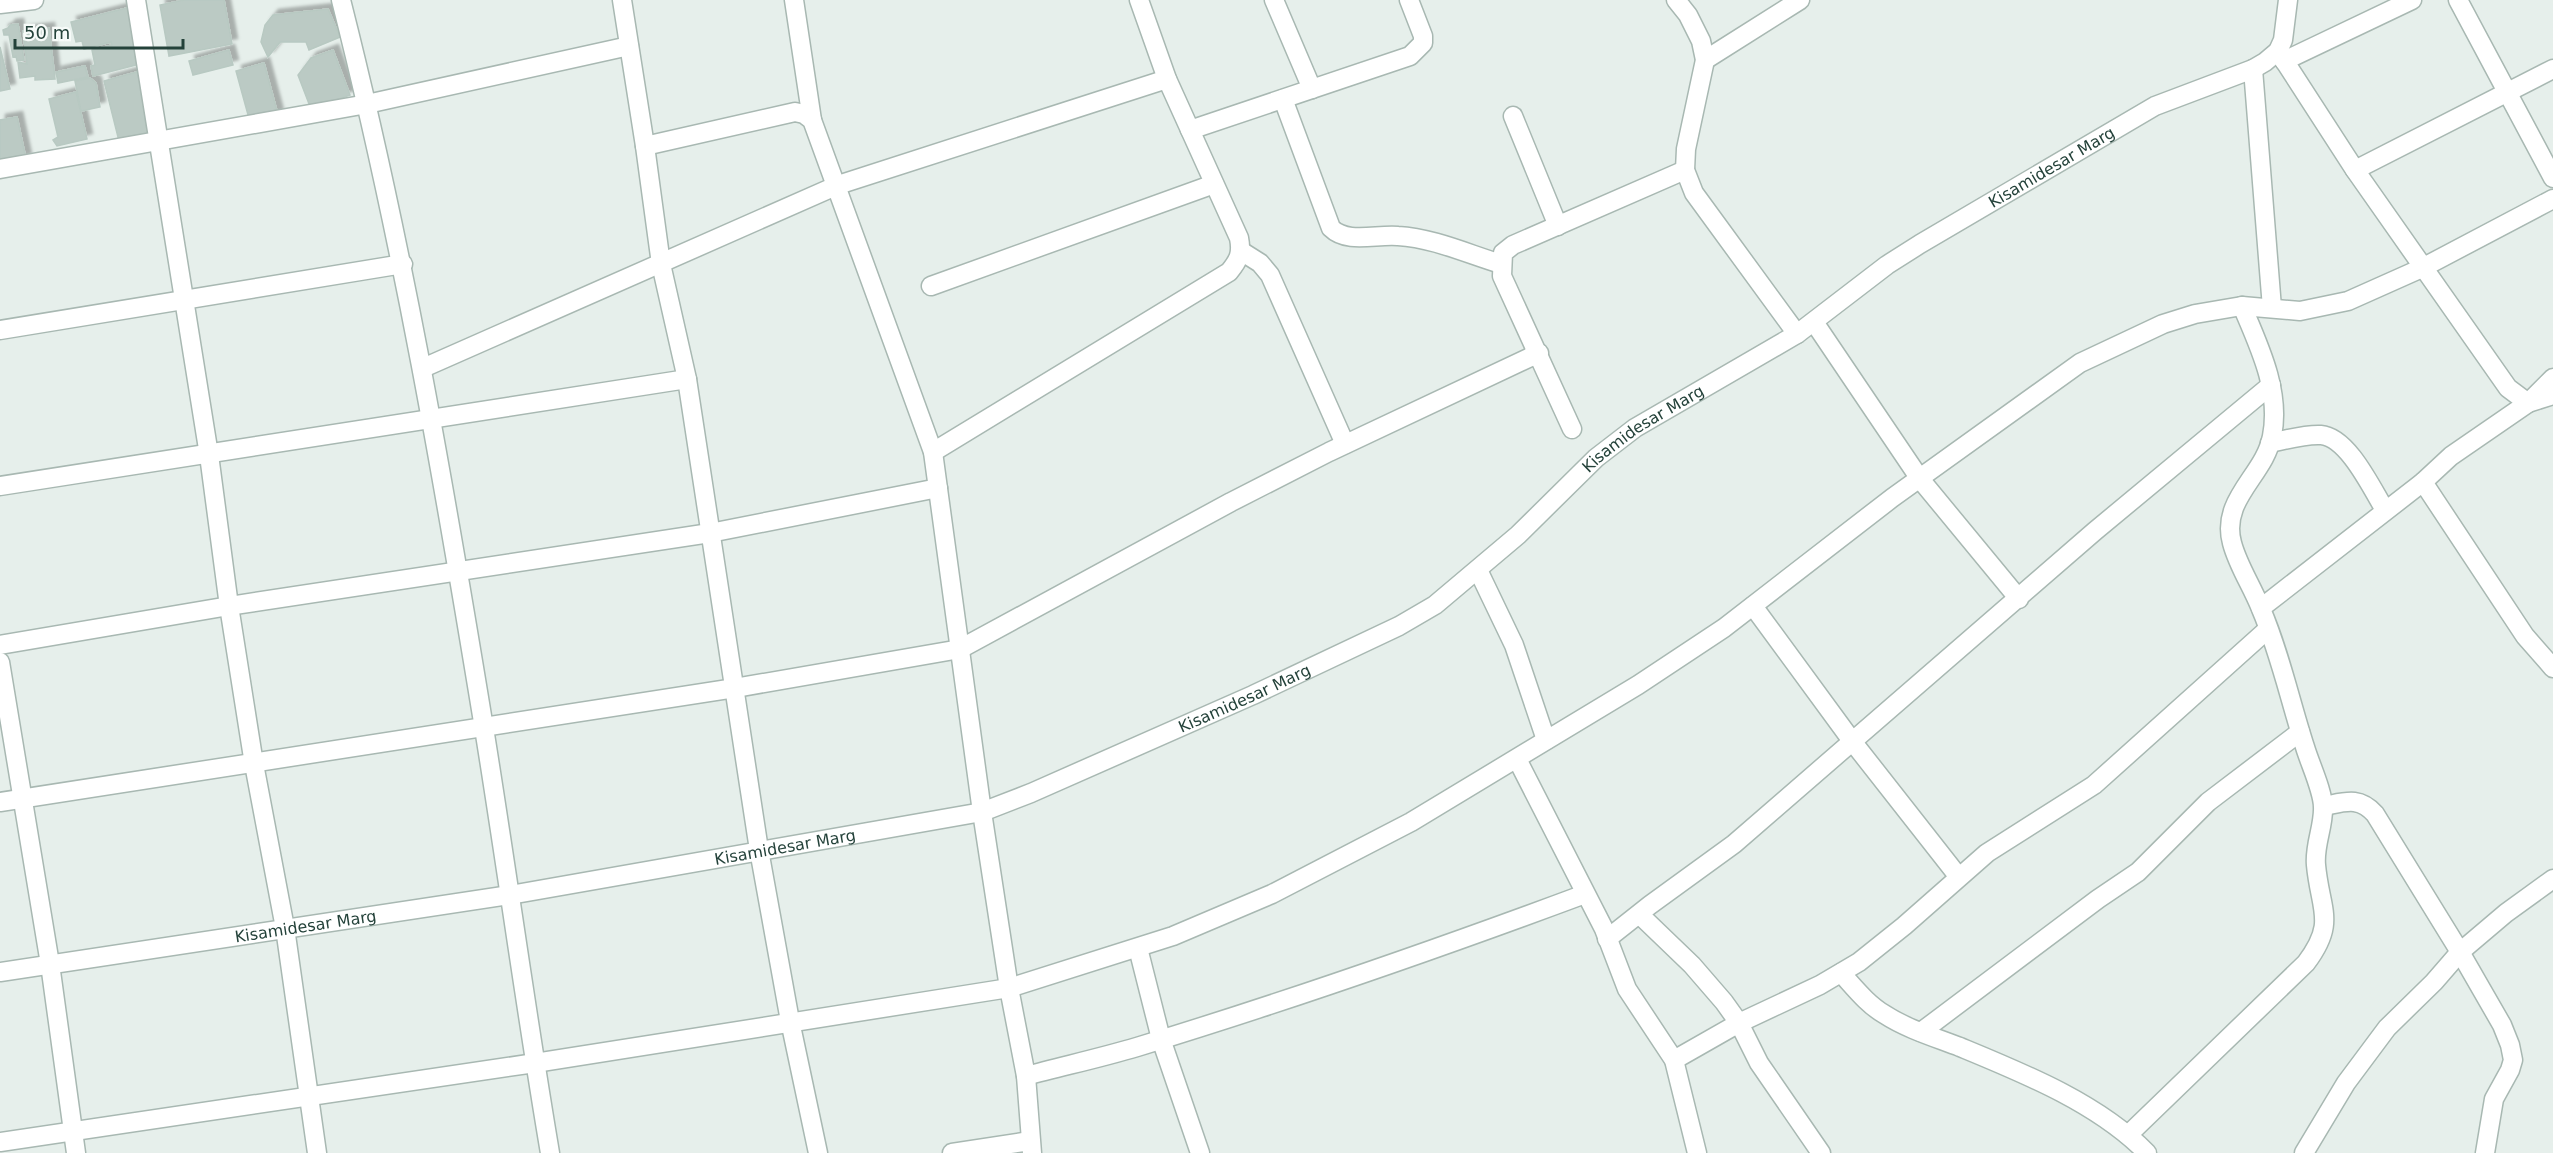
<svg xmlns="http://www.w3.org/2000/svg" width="2553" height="1153" font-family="'DejaVu Sans',sans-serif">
  <defs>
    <filter id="shadow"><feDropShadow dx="5.5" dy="-5.5" stdDeviation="1.5" flood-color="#0004"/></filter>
  </defs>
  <rect width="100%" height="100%" fill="#e6efeb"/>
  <path fill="#bbcac4" stroke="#b8c9c2" stroke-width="1.5" filter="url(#shadow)" d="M184 0H224L232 44 169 56 160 5Z
    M127 8 140 64 93 76 91 66 95 65 92 50 112 45 111 42 84 49 82 41 76 42 71 22Z
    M328 9 340 37 309 50 306 42H280L268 57 261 42 265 25 273 15Z
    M18 24 24 60 17 61 16 56 13 57 9 35H4L3 30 8 28 10 25Z
    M49 28 55 79 35 80V76L20 78 18 62 27 64 23 31Z
    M0 47 10 89 0 91Z
    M229 50 233 65 193 75 189 61Z
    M333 50 350 95 311 109 298 75 311 58Z
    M264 63 278 115 250 122 236 71Z
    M85 66 88 77 58 83 56 72Z
    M137 72 154 136 120 145 104 81Z
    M90 78 96 83 100 107 81 111 75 81Z
    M76 92 87 139 57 146 53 140 58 137 49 99Z
    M17 117 26 159 0 165V120Z"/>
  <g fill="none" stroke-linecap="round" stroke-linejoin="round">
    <g stroke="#a8b8b2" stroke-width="21">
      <g id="minor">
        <path d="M136 0 209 455 229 606 254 764 285 928 317 1153"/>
        <path d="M341 0C402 240 444 484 484 728 507 870 526 1012 550 1153"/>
        <path d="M622 0 645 146 661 264 687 379 759 850 790 1021 818 1153"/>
        <path d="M794 0 812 120"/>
        <path d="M1274 0 1312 89"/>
        <path d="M1676 0 1688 15 1701 41 1705 60 1686 149 1685 170 1694 193 1797 334"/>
        <path d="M2458 0 2553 178"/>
        <path d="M0 4 34 0"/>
        <path d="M2278 51 2355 170 2508 388 2528 403 2553 395"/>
        <path d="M1705 60 1800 0"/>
        <path d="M2284 61 2412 0"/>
        <path d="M2253 69 2272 308"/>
        <path d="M1283 99 1331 228C1347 244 1376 234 1398 236 1433 238 1468 254 1501 264"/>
        <path d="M1513 116 1558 226"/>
        <path d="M1190 130 1410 56 1423 43V36L1409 0"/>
        <path d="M645 146 795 112 804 114 812 120 933 452 982 812 1009 988 1026 1076 1032 1153"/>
        <path d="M0 169 367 104 629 46"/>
        <path d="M2355 170 2553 69"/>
        <path d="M1241 251 1260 263 1270 275 1345 444"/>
        <path d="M931 286 1214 184"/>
        <path d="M1814 322 1920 479 2019 599"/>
        <path d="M0 330 403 264"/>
        <path d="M423 368 838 185 1167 79"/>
        <path d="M1572 429 1502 276 1503 253 1513 245 1685 170"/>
        <path d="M2270 443C2286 440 2304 434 2321 435 2348 437 2372 489 2385 510"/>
        <path d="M933 452 1229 272C1239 260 1242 253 1239 238L1167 79 1139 0"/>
        <path d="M2423 482 2525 636 2553 668"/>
        <path d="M0 486 687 379"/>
        <path d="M1478 570 1514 645 1546 740"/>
        <path d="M1753 606 1852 741 1958 876"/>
        <path d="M2261 608 2423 482 2451 456 2528 403 2553 378"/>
        <path d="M0 645 229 606 710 533 938 488"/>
        <path d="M0 662 50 964 76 1153"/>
        <path d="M1517 759 1604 929 1627 989 1674 1060 1697 1153"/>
        <path d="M0 802 735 688 960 649 1231 502 1329 452 1539 353"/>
        <path d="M2324 806C2345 802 2359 796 2375 814L2460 952 2502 1025 2510 1045 2513 1060 2510 1070 2494 1099 2485 1153"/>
        <path d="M1640 915 1692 965 1724 1002 1739 1023 1759 1063 1821 1153"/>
        <path d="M1607 939 1650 905 1734 844 2095 531 2271 385"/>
        <path d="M1138 948 1161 1039 1200 1153"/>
        <path id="s1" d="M0 972 510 895 982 812 1031 793 1253 695 1399 626 1435 605 1518 535 1596 458 1635 428 1797 334 1887 265 1920 244 2155 106 2253 69 2265 62 2278 51 2283 40 2288 0"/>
        <path d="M1841 973C1854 987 1867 1004 1884 1014 1907 1029 1934 1037 1960 1047 2023 1073 2098 1103 2147 1153"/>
        <path d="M1921 1032 2098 899 2138 872 2208 802 2300 732"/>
        <path d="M1674 1060 1739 1023 1820 985 1859 962 1904 926 1987 853 2094 785 2268 629"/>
        <path d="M1026 1076C1063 1066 1100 1058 1137 1047 1288 1001 1437 949 1585 894"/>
        <path d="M2128 1135 2306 963C2337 922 2320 910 2316 865 2314 845 2324 826 2323 807 2323 791 2310 764 2305 747 2290 701 2280 653 2261 609 2252 586 2238 566 2232 543 2220 499 2265 475 2272 436 2281 391 2259 346 2242 306"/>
        <path d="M0 1142 535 1063 1009 988 1173 936 1272 894 1411 822 1638 685 1724 628 1892 498 2080 363 2163 324 2195 314 2242 306 2300 311 2348 301 2422 268 2553 199"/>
        <path d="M952 1153 1030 1141"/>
        <path d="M2304 1153 2346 1083 2387 1028 2434 982 2460 952 2506 913 2553 879"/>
      </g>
    </g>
    <use href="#minor" stroke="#fff" stroke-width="18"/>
  </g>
  <g text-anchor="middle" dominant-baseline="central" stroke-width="5" stroke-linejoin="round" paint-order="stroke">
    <g font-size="16" fill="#24423a" stroke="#f7fbf9">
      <text stroke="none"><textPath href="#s1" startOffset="2253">Kisamidesar Marg</textPath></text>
      <text stroke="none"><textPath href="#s1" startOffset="1767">Kisamidesar Marg</textPath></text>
      <text stroke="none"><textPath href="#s1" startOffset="1281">Kisamidesar Marg</textPath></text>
      <text stroke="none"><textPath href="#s1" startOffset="795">Kisamidesar Marg</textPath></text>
      <text stroke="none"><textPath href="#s1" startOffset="309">Kisamidesar Marg</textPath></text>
    </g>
  </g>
  <path d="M15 39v9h168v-9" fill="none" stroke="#24423a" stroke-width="3"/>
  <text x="24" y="39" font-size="18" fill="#24423a" stroke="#f7fbf9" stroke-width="4.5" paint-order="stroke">50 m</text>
</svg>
